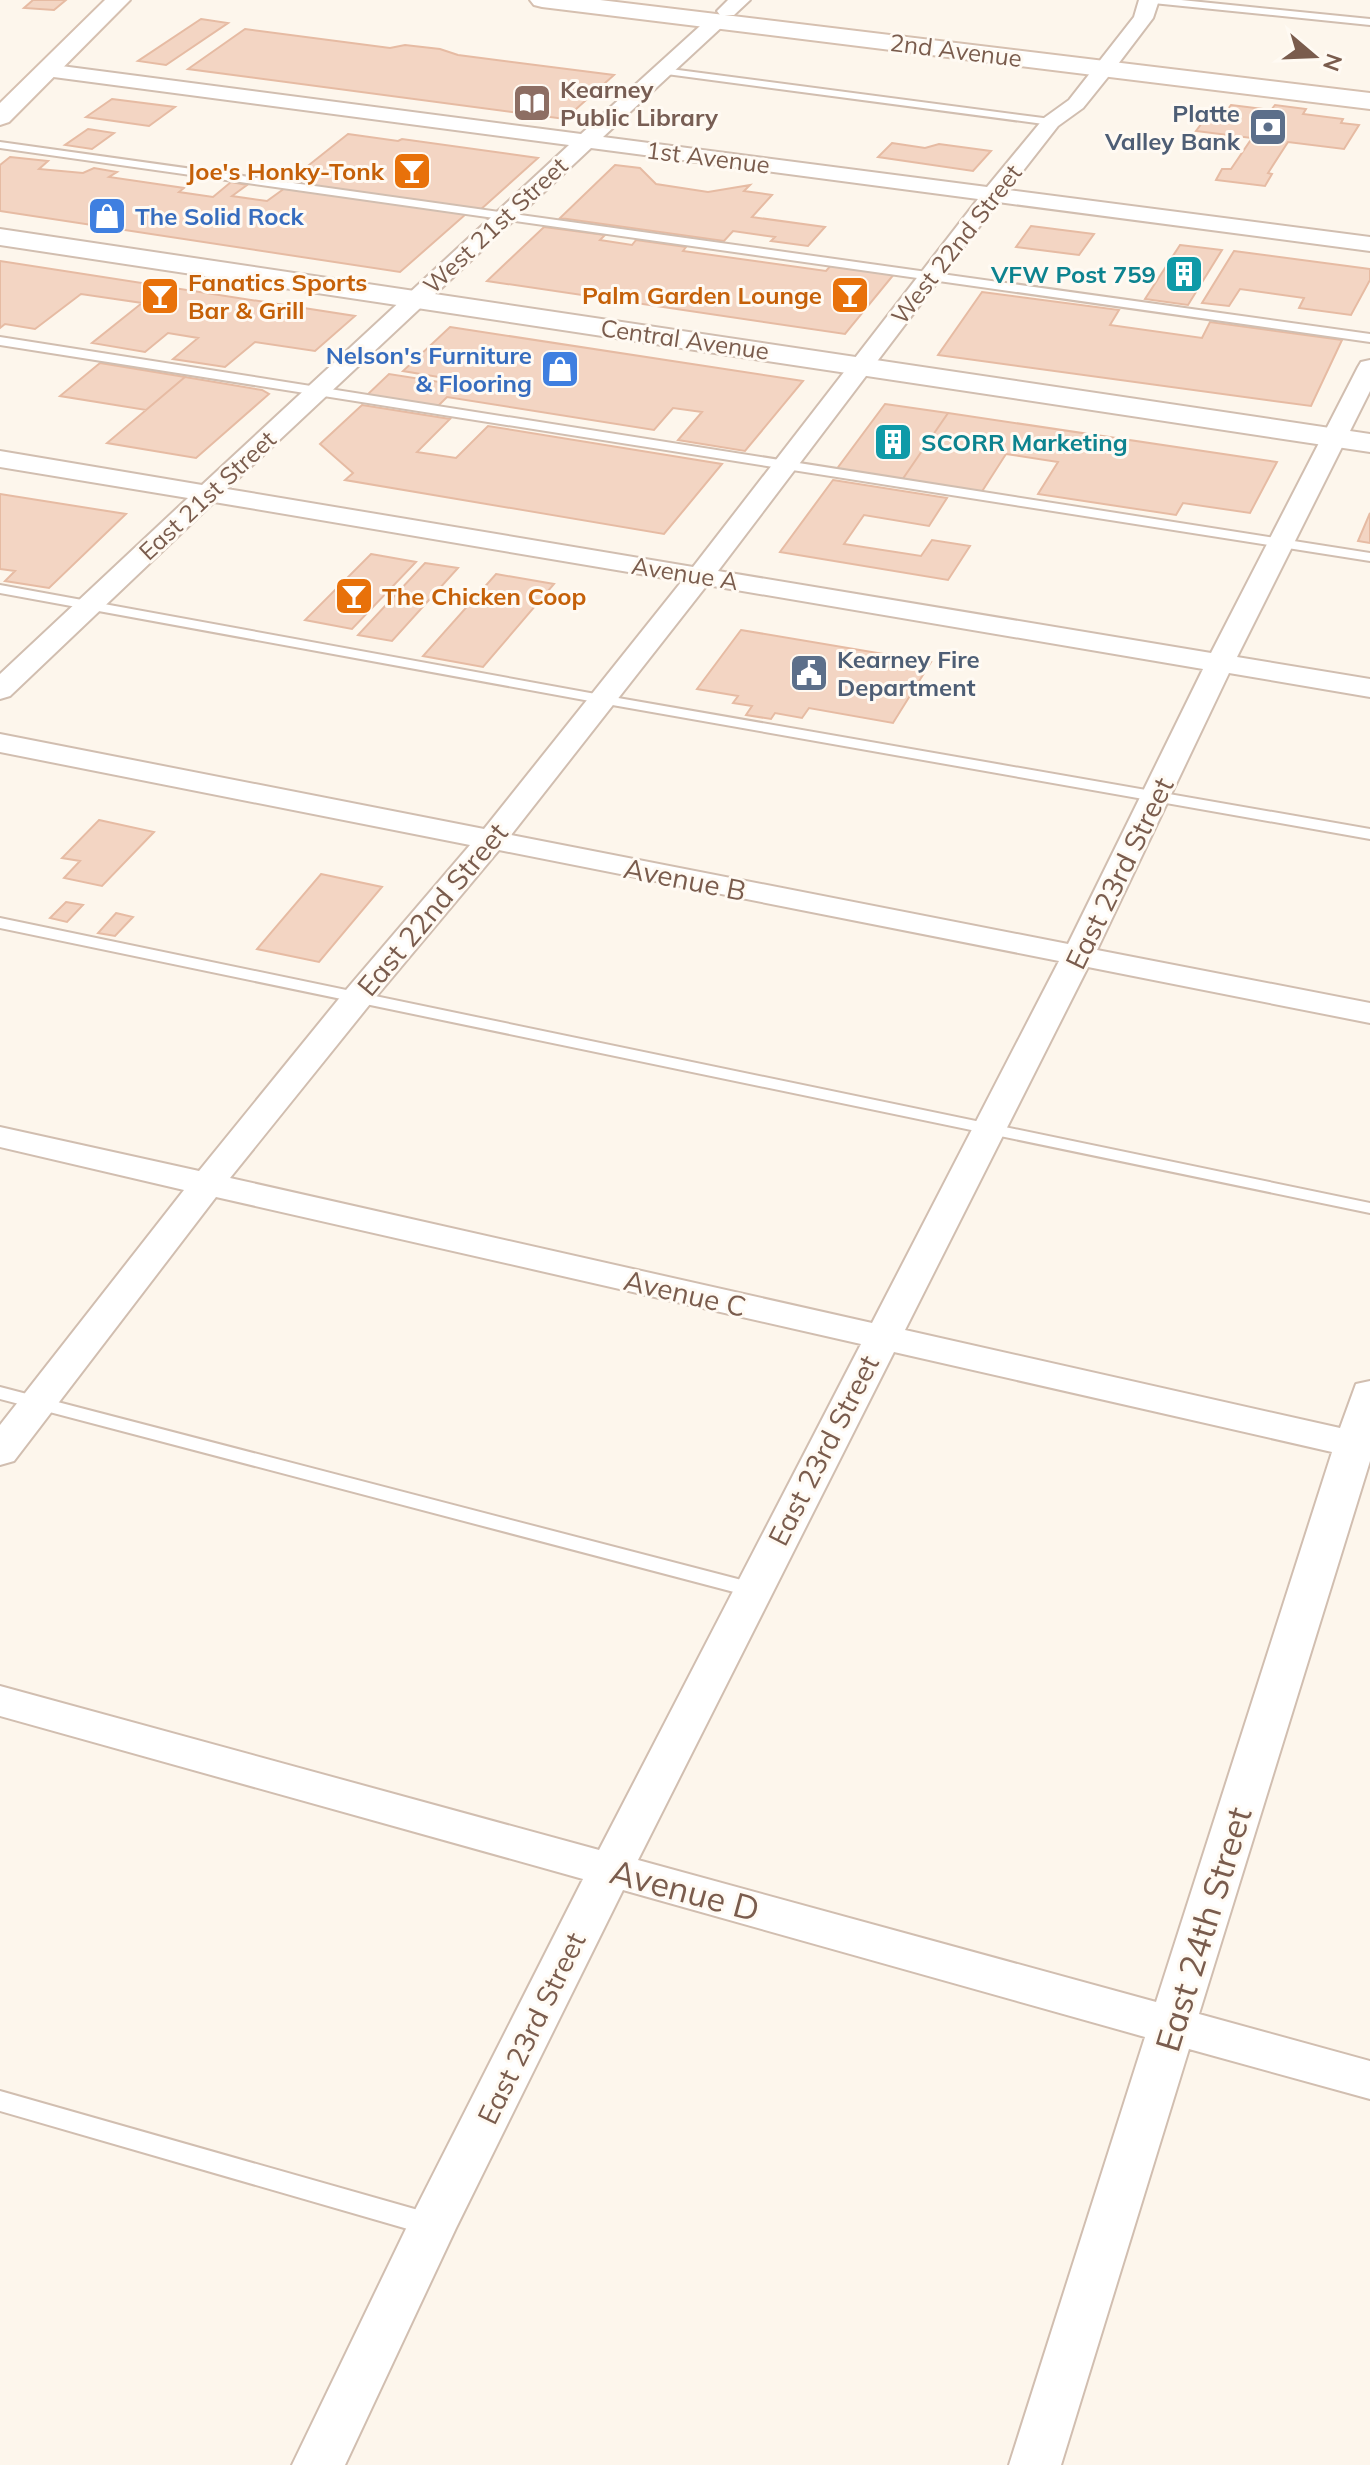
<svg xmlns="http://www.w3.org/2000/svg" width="1370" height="2465" font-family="Mulish,sans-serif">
  <rect width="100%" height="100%" fill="#fdf6ec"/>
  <path fill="#f3d5c3" stroke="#e6bba3" stroke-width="2" d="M33 0H66L54 10 24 8Z
    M201 19 228 23 166 65 138 61Z
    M245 29 390 48 405 45 440 49 458 55 614 75 565 119 188 69Z
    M112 99 175 107 149 126 86 117Z
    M1231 105 1271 110 1275 105 1306 109 1303 114 1343 119 1341 123 1359 125 1344 149 1288 142 1268 173 1272 174 1265 186 1216 180 1222 169H1231L1252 138 1196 131 1214 107 1228 109Z
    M88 129 114 133 92 149 65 145Z
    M348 134 398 141 402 139 538 158 479 211 285 184Z
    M892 143 925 148 939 144 991 151 973 171 878 157Z
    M10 157 48 161 39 169 83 173 94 168 117 172 109 177 184 188 179 192 213 197 231 182 247 185 232 196 267 201 285 188 466 214 400 272 0 211V165Z
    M615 165 640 168 656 184 708 192 750 185 744 191 772 195 752 217 825 227 808 246 771 241 775 237 733 231 724 241 560 218Z
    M1031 226 1094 234 1079 255 1016 247Z
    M544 227 605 235 600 240 632 245 636 240 686 247 683 251 826 271 832 264 895 273 845 334 487 281Z
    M1180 245 1222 250 1188 305 1145 299Z
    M1234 251 1370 269V280L1351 315 1299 308 1304 298 1240 289 1229 306 1202 303Z
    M0 261 355 316 315 351 255 342 225 367 173 359 198 338 168 333 145 352 92 343 142 303 81 294 35 329 5 324 0 328Z
    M982 292 1119 310 1110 325 1202 338 1210 322 1342 340 1311 406 938 355Z
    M450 327 803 381 745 451 678 440 702 412 673 408 654 430 447 397 438 406 367 395 389 374 452 384 457 380 403 371Z
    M100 363 185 377 146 410 60 396Z
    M185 377 262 390 269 394 196 458 107 443Z
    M885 404 948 413 902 480 836 470Z
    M362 405 450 419 417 452 456 458 488 426 722 464 664 534 345 480 353 473 320 444Z
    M948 413 1277 462 1250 513 1183 503 1176 515 1038 494 1058 462 1006 454 981 493 902 480Z
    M833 480 947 498 929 526 864 515 844 544 921 556 932 540 970 546 948 580 780 552Z
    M0 494 126 514 49 588 5 581 15 571 0 569Z
    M1370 513V543L1358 541Z
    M371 554 416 562 352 629 305 620Z
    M425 563 458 568 392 641 358 635Z
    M496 574 554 584 483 667 423 656Z
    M741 630 931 662 893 723 809 708 802 718 775 713 771 719 746 715 752 706 733 703 738 696 697 689Z
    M99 820 154 832 102 886 64 878 80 861 62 858Z
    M321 874 382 887 319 962 257 949Z
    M66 902 83 905 67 922 50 918Z
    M116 913 133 917 115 936 98 933Z"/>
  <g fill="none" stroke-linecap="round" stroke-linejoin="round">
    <g stroke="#d1beb0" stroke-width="4">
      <path id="service" d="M1148 0H1181L1370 19V25L1153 3Z
        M663 68 1051 119 1056 122 1051 125 659 73V69Z
        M0 142 1370 334V342L0 148Z
        M0 337 1370 553V561L0 345Z
        M0 585 601 695 1370 829V839L601 703 0 593Z
        M0 918 1370 1203V1213L0 928Z
        M0 1387 753 1583 760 1585 763 1590 760 1595 753 1597 0 1399Z
        M0 2091 432 2214 441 2218 444 2225 441 2232 432 2236 0 2111Z"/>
    </g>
    <g stroke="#d1beb0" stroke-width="4">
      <path id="minor" d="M728 0H750L734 15H720L717 11Z
        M1139 0H1159L1153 18 1112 72 1083 108 1058 126 1008 190 1370 237V251L998 202 718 571 1211 653 1358 367 1361 362 1370 360V391L1237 657 1370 679V697L1229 673 1097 950 1370 1003V1023L1088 967 905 1330 1340 1428 1356 1384 1370 1381V1461L1199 2014 1370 2061V2099L1189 2049 1061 2465H1009L1145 2037 623 1890 456 2228 345 2465H292L415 2210 583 1879 0 1716V1686L599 1850 861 1344 216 1197 14 1461 0 1465V1425L184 1190 0 1147V1127L199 1171 346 990 470 845 0 752V734L484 829 682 581 214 502 10 696 0 699V674L188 498 0 467V451L202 485 569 145 46 76 36 70 46 64 581 134 710 17H724L727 21 724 25 603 137 987 187 1044 118 1069 100 1134 17ZM591 148 978 199 693 567 227 489ZM707 585 1203 669 1068 944 511 835ZM499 850 1059 961 872 1323 230 1178 370 1004ZM894 1352 1332 1452 1156 2002 638 1860Z"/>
    </g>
    <g stroke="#d1beb0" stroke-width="4">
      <path id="tertiary" d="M0 229 1370 434V452L0 245Z"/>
    </g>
    <g stroke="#d6c0b0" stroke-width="4">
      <path id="secondary" d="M105 0H130L9 122 0 125V103Z
        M530 0H600L1370 93V109L542 7 534 5Z"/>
    </g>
    <use href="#service" fill="#fff" fill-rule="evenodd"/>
    <use href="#minor" fill="#fff" fill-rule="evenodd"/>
    <use href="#tertiary" fill="#fff" fill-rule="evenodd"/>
    <use href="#secondary" fill="#fff" fill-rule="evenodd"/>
  </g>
  <defs>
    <g id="library-square" transform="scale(2)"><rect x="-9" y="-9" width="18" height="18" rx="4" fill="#8d6e63" stroke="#fffaf3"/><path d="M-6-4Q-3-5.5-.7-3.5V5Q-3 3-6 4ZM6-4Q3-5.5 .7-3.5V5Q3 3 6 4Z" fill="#fff"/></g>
    <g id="bank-square" transform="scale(2)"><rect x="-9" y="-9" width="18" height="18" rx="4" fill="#5c6f8a" stroke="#fffaf3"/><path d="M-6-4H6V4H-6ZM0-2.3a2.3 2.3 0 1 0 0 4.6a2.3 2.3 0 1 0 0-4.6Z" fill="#fff"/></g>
    <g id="bar-square" transform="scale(2)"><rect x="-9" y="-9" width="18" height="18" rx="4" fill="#e8710a" stroke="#fffaf3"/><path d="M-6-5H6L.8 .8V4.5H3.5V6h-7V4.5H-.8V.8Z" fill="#fff"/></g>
    <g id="shop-square" transform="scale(2)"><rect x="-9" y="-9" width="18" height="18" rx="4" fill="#3f7fe0" stroke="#fffaf3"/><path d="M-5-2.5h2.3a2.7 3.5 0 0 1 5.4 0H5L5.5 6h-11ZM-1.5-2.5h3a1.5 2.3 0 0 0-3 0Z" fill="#fff"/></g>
    <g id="building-square" transform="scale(2)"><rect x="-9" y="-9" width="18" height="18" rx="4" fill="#0f9aa8" stroke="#fffaf3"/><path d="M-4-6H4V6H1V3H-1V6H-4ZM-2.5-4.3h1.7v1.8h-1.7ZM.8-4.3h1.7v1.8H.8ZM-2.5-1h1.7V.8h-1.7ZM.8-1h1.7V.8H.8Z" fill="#fff"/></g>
    <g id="civic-square" transform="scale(2)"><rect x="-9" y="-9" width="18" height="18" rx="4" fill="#5c6f8a" stroke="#fffaf3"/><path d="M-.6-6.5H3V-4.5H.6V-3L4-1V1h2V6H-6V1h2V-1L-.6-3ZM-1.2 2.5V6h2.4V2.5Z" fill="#fff"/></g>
  </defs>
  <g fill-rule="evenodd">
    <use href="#library-square" x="532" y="103"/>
    <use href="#bank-square" x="1268" y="127"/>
    <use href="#bar-square" x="412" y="171"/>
    <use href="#shop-square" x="107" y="216"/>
    <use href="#building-square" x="1184" y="274"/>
    <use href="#bar-square" x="850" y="295"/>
    <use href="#bar-square" x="160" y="296"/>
    <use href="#shop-square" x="560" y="369"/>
    <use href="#building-square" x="893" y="442"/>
    <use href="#bar-square" x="354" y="596"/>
    <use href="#civic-square" x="809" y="673"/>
  </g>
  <g text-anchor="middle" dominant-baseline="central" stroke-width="6" stroke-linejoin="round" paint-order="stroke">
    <g font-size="24" fill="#7a5c4d" stroke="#fffaf3">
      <text transform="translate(956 50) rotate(7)">2nd Avenue</text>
      <text transform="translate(708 157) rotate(7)">1st Avenue</text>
      <text transform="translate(495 225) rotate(-43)">West 21st Street</text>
      <text transform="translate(956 244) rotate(-52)">West 22nd Street</text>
      <text transform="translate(685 339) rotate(8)">Central Avenue</text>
      <text transform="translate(207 495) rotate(-43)">East 21st Street</text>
      <text transform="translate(685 573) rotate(9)">Avenue A</text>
    </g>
    <g font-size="24" font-weight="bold" fill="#785e54" stroke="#fffaf3" text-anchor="start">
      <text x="560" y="89">Kearney<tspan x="560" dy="28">Public Library</tspan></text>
    </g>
    <g font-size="24" font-weight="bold" fill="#4e5e75" stroke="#fffaf3" text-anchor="end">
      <text x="1240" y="113">Platte<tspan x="1240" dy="28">Valley Bank</tspan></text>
      <text x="837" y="659" text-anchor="start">Kearney Fire<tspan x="837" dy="28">Department</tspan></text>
    </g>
    <g font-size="24" font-weight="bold" fill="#c56008" stroke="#fffaf3" text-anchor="end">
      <text x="384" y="171">Joe's Honky-Tonk</text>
      <text x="188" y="282" text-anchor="start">Fanatics Sports<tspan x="188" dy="28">Bar &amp; Grill</tspan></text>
      <text x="822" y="295">Palm Garden Lounge</text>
      <text x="382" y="596" text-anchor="start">The Chicken Coop</text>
    </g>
    <g font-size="24" font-weight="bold" fill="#366cbe" stroke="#fffaf3" text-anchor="start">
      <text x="135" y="216">The Solid Rock</text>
      <text x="532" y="355" text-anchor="end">Nelson's Furniture<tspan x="532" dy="28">&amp; Flooring</tspan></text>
    </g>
    <g font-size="24" font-weight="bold" fill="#0d838f" stroke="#fffaf3" text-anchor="end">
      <text x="1156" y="274">VFW Post 759</text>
      <text x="921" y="442" text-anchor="start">SCORR Marketing</text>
    </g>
    <g font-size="28" fill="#7a5c4d" stroke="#fffaf3">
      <text transform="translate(1119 873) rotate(-64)">East 23rd Street</text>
      <text transform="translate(685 879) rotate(11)">Avenue B</text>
      <text transform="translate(432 909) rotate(-50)">East 22nd Street</text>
      <text transform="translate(685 1293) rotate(13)">Avenue C</text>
      <text transform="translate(823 1450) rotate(-63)">East 23rd Street</text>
      <text transform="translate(531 2028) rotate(-64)">East 23rd Street</text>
    </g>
    <g font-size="34" fill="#7a5c4d" stroke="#fffaf3">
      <text transform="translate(685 1890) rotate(15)">Avenue D</text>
      <text transform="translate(1203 1929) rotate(-73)">East 24th Street</text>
    </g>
  </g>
  <g transform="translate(1314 56) rotate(109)" stroke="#fffaf3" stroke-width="6" paint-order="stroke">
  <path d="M0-6L14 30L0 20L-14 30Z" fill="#7a5c4d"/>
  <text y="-12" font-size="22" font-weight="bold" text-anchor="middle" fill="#7a5c4d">N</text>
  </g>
</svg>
